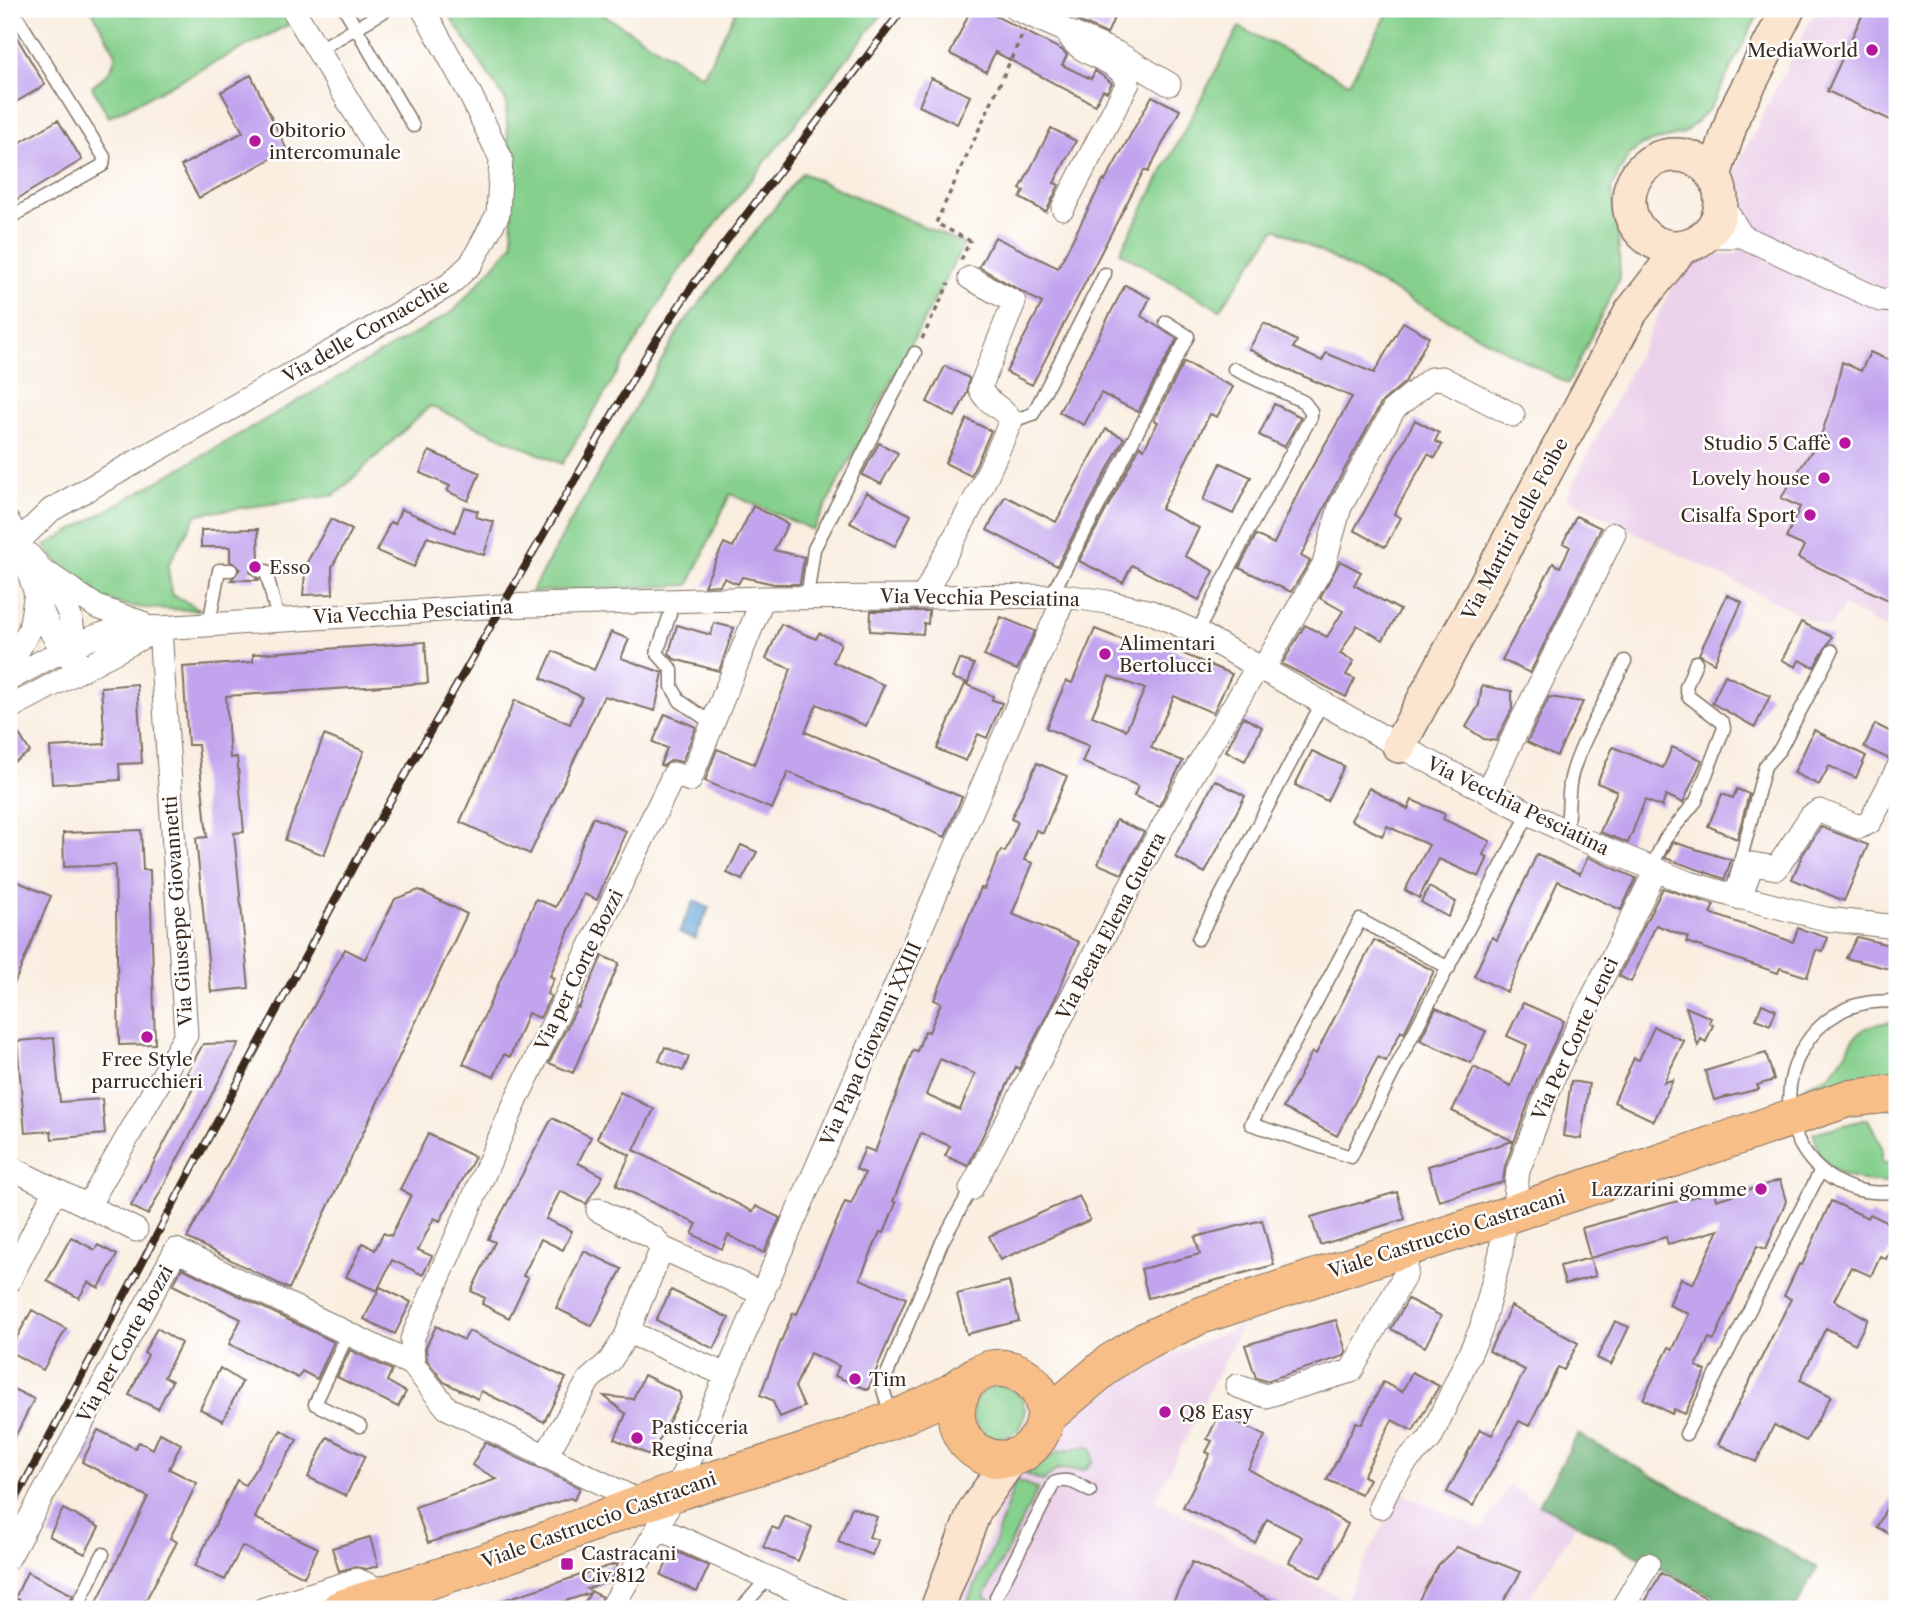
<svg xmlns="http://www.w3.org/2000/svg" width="1906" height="1618" font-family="'Libre Caslon Text',serif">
  <rect width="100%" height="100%" fill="#fff"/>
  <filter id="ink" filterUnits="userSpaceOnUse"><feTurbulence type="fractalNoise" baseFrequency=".0143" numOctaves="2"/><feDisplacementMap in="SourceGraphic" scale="14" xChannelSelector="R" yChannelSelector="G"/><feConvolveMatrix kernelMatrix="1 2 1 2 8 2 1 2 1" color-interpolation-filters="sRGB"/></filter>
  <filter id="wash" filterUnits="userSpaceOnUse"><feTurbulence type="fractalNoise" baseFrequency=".00686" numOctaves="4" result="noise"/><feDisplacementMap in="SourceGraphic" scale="28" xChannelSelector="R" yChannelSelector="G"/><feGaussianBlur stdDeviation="1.57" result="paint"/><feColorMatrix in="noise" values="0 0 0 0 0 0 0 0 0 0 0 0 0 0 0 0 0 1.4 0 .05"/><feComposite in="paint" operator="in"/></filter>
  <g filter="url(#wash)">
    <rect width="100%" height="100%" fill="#f9eee0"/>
    <path fill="#ecd1ea" d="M1816 9H1897V634L1844 606 1829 629 1566 498 1682 268 1711 255 1738 254 1748 232 1733 210V174Z
      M1242 1325 1155 1500 1345 1600 1400 1493 1482 1529 1509 1486 1576 1525 1522 1609H955L993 1529 1007 1478 1078 1401 1100 1385Z"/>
    <path fill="#86d08d" stroke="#607d56" stroke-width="2" d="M91 9H284L292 23 109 117 92 87 111 70 116 54Z
      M445 9H594L703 76 737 9H886L679 271 562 464 430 406 335 495 197 514 168 565 171 594 201 610C126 608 93 612 45 546L454 311 513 244 506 101Z
      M1390 9H1761L1710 109 1684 133 1642 145 1628 156 1611 189 1618 230 1620 277 1568 384 1276 228 1220 310 1120 252 1239 27 1349 83Z
      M802 173 964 244 813 530 730 494 689 585 531 592 680 328Z
      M1897 1022V1075L1841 1083 1807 1093 1802 1088C1809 1081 1824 1082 1831 1073 1859 1042 1846 1024 1897 1022Z
      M1868 1119 1882 1146V1163L1897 1162V1183C1873 1183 1840 1181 1823 1160 1818 1153 1816 1141 1813 1133Z
      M973 1412a26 26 0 1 1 52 0a26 26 0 1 1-52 0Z
      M1088 1446 1092 1451 1093 1461 1085 1470 1057 1469 1043 1481 1026 1474 1057 1452Z
      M1016 1480 1038 1489 984 1597 1003 1607 964 1609 992 1550Z"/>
    <path fill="#6cb278" stroke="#546e4b" stroke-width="2" d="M1578 1434 1817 1568 1795 1609H1737L1539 1504Z"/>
    <path fill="#63a3d6" stroke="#4f667a" stroke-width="2" d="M694 901 709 908 695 939 679 932Z"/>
    <g id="blocks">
      <path fill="#c2a4ee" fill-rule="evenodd" d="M971 9H982L1062 50 1067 55 1062 65 1091 79 1095 71 1101 75 1112 83 1107 92 1103 90 1095 105 995 52 986 72 950 54Z
        M1084 9H1118L1107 34 1078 21Z
        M1865 9H1897V123L1827 91Z
        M9 24 45 85 9 106Z
        M251 75 287 150 199 198 181 166 243 132 221 92Z
        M931 78 970 96 957 124 919 106Z
        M1152 96 1180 110 1148 172 1144 170 1032 385 1006 372 1042 303 979 267 995 237 1058 268 1103 180 1105 181Z
        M58 120 82 160 9 204V149Z
        M1051 128 1076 141 1054 183 1059 185 1046 212 1020 198 1024 191 1020 189Z
        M1125 285 1150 298 1141 316 1177 339 1138 412 1101 393 1084 425 1059 412Z
        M1403 322 1429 337 1405 382 1382 402 1333 490 1301 556 1310 561 1291 592 1239 568 1256 535 1274 544 1300 488 1352 397 1282 367 1249 349 1264 323 1297 341 1293 348 1322 361 1326 353 1374 373Z
        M1870 352 1897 364V604L1798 558 1804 546 1786 538 1800 507 1781 498 1820 438 1834 398 1842 362 1861 371Z
        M1184 362 1233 387 1217 417 1210 414 1161 509 1199 528 1185 556 1214 571 1199 600 1132 565 1123 583 1079 561 1140 446 1144 449 1158 422 1154 420Z
        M945 366 969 378 967 393 955 417 927 402Z
        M1274 404 1301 417 1284 447 1259 435Z
        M967 419 991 431 971 476 945 463Z
        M1415 420 1439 433 1435 441 1442 445 1435 458 1428 454 1394 514 1401 518 1385 547 1354 530Z
        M1106 429 1124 438 1057 566 987 530 1005 496 1056 522Z
        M879 443 898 453 881 484 862 475Z
        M429 451 480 473 468 501 447 491 450 486 420 473Z
        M1221 463 1251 477 1233 514 1203 500Z
        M866 492 911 515 895 546 850 523Z
        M753 506 788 524 774 550 804 557 800 584H774L742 577 738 584 724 578 720 585 704 586 724 543 733 547Z
        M464 507 478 511 476 517 494 522 484 555 427 537 414 567 377 551 390 522 395 524 401 509 455 532Z
        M1576 516 1601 528 1530 673 1502 660 1553 563 1560 567 1570 547 1563 543Z
        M331 519 352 530 332 567 333 594 303 595 306 564Z
        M258 529 259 562 252 566 250 572 259 580H231L240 569 230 561V547H201V530Z
        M1340 561 1361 572 1354 585 1400 610 1383 640 1357 625 1340 654 1354 661 1346 675 1355 679 1346 697 1282 664 1305 625 1327 637 1343 611 1320 598Z
        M1727 595 1742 602 1714 663 1699 654Z
        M871 611H929L928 624 924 623 923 634 870 631Z
        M1001 617 1035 631 1017 670 984 656Z
        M1801 622 1832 637 1814 667 1799 660 1796 667 1782 660Z
        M714 623 734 628 719 671 674 659 669 653 677 625 711 635Z
        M781 624 816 639 819 633 841 643 833 662 884 685 866 726 817 704 805 732 962 797 945 837 788 772 772 809 705 781 717 749 754 764 791 669 766 659Z
        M1095 629 1146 649 1150 640 1232 674 1213 713 1174 696 1151 748 1183 761 1159 806 1134 796 1138 786 1082 762 1089 746 1046 728 1066 681 1072 683ZM1109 676 1145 689 1126 730 1092 716Z
        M611 632 629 639 621 658 663 673 655 711 604 696 530 854 460 822 515 700 570 724 582 697 541 678 553 651 594 670Z
        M425 642 428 683 226 696 230 758 237 757 244 832 234 833 249 988 211 992 196 838 207 837 198 745H188L183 667 253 662V654Z
        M959 659 974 664 968 683 952 678Z
        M1725 675 1770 696 1755 727 1712 703Z
        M137 684 142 763 119 764 120 780 52 784 50 747 105 744 101 687Z
        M965 684 993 696 992 700 1002 703 987 738 978 734 966 761 937 749Z
        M1482 686 1512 691V709L1496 741 1484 739 1466 727 1479 705Z
        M1549 697 1583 702 1557 756 1527 742Z
        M665 714 696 727 682 762 672 760 663 766 660 765 667 748 653 742Z
        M1243 717 1262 727 1245 761 1226 751Z
        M1875 724 1897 735V756L1889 759 1864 747Z
        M1814 730 1866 756 1856 778 1829 766 1819 785 1794 773Z
        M19 734 30 752 9 765V740Z
        M324 735 364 751 324 855 285 840Z
        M1613 747 1663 768 1672 747 1702 760 1683 803 1666 795 1662 807 1645 800 1628 843 1600 832 1617 791 1597 783Z
        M1312 751 1344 766 1327 801 1295 785Z
        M1037 763 1067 776 1043 833 1036 830 1024 860 1033 863 1012 914 1079 942 1055 999 1019 1069 1016 1067 968 1166 945 1156 950 1146 921 1133 893 1201 896 1203 884 1233 880 1232 860 1279 906 1298 868 1390 835 1376 839 1366 810 1353 795 1387 804 1407 780 1417 772 1400 760 1395 781 1341 793 1313 797 1314 845 1202 851 1204 865 1173 856 1169 865 1148 875 1152 913 1050 917 1051 925 1031 929 1032 941 1003 934 1000 981 888 984 889 1001 850 1005 852 1018 822 1011 819ZM940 1059 975 1074 960 1110 926 1095Z
        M1215 780 1245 796 1205 873 1175 857Z
        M1369 788 1408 809 1412 800 1445 814 1443 819 1490 841 1483 855 1488 857 1479 877 1439 859 1419 898 1405 890 1429 845 1387 826 1382 836 1351 820Z
        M1737 789 1749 794 1737 839 1708 826 1722 794 1733 798Z
        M593 817 626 831 597 900 584 894 550 976 554 978 547 994 551 996 540 1018 528 1013 510 1057 504 1054 494 1077 463 1064 536 899 556 907Z
        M1116 820 1144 832 1122 874 1098 864Z
        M1821 827 1868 845 1844 901 1792 879 1803 854Z
        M141 830 143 870H150L155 1044 119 1045 115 865 64 867 63 833Z
        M1673 842 1731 860 1725 879 1665 858Z
        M741 845 757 852 742 880 727 873Z
        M1537 854 1580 874 1588 857 1636 878 1621 910 1558 881 1507 992 1474 976 1492 937 1497 940Z
        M16 881 51 896 9 996V899Z
        M1429 887 1456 902 1448 917 1421 902Z
        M1663 888 1714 905 1710 913 1793 942 1798 928 1828 938 1822 952 1816 950 1807 977 1780 968 1778 973 1686 942 1688 937 1656 925 1631 982 1619 976Z
        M419 890 467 914 289 1289 187 1238 345 949 365 959 395 899Z
        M1857 937 1897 947V971L1846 958Z
        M1374 940 1434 971 1404 1033 1401 1031 1386 1061 1378 1057 1337 1136 1283 1108 1312 1052 1316 1054Z
        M602 956 619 963 573 1073 549 1063 577 1007 579 1008Z
        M1523 1003 1564 1021 1537 1080 1505 1166 1503 1182 1439 1201 1428 1166 1513 1141 1452 1111 1474 1067 1511 1086 1527 1045 1507 1036Z
        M1762 1004 1776 1010 1770 1025 1756 1019Z
        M1686 1007 1711 1018 1709 1023 1713 1025 1706 1042 1701 1039 1698 1046Z
        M1436 1008 1486 1031 1471 1063 1420 1040Z
        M1654 1027 1684 1041 1664 1082 1673 1080 1654 1121 1614 1102 1634 1058 1639 1060Z
        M54 1038 60 1102 102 1099 105 1134 52 1139 51 1131 25 1133 17 1041Z
        M239 1043 148 1215 131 1206 198 1079 187 1073 203 1044Z
        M665 1047 689 1057 683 1071 659 1061Z
        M1766 1053 1774 1080 1757 1085 1759 1089 1714 1100 1705 1071Z
        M1571 1081 1589 1084 1581 1139 1563 1136Z
        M620 1092 654 1109 634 1150 753 1212 756 1206 780 1218 764 1253 728 1235 722 1249 692 1234 697 1224 616 1185 630 1155 597 1138Z
        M552 1118 591 1137 578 1163 603 1176 586 1204 560 1191 546 1219 572 1231 563 1250 541 1239 523 1276 528 1278 509 1318 482 1304 485 1298 471 1291 495 1242 488 1239Z
        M428 1134 475 1157 440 1221 434 1218 418 1250 432 1256 423 1275 392 1260 377 1291 346 1277 363 1243 375 1250 383 1233 391 1236 411 1195 400 1189Z
        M1780 1180 1786 1201 1766 1249 1757 1246 1714 1340 1709 1338 1696 1366 1706 1371 1685 1414 1674 1409 1672 1414 1643 1399 1669 1347 1673 1349 1689 1314 1669 1305 1681 1278 1693 1284 1719 1230 1668 1244 1666 1237 1590 1258 1582 1228 1714 1191 1716 1200Z
        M1397 1192 1405 1219 1320 1245 1311 1217Z
        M1079 1196 1090 1220 1000 1260 989 1236Z
        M1831 1201 1868 1218 1870 1214 1897 1227V1235L1886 1259 1880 1256 1871 1276 1851 1267 1834 1300 1868 1319 1855 1344 1826 1328 1800 1380 1831 1396 1806 1441 1774 1425 1756 1462 1718 1444 1791 1299 1784 1296 1799 1264 1802 1265Z
        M1262 1220 1274 1265 1148 1298 1141 1269 1200 1254 1195 1237Z
        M71 1237 95 1250 98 1245 117 1255 99 1288 88 1282 79 1298 47 1281Z
        M584 1251 622 1269 592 1326 556 1308Z
        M1590 1258 1596 1276 1565 1284 1560 1266Z
        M182 1268 334 1342 317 1379 302 1371 298 1378 229 1344 241 1319 173 1285Z
        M1009 1281 1019 1321 967 1334 957 1294Z
        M380 1287 411 1302 395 1334 364 1319Z
        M671 1290 729 1318 714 1349 656 1320Z
        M1408 1299 1441 1316 1425 1347 1391 1329Z
        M1511 1306 1578 1343 1564 1370 1558 1367 1529 1426 1519 1421 1473 1506 1447 1492 1480 1429 1492 1435 1525 1370 1489 1351Z
        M32 1310 66 1329 43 1370 9 1351Z
        M1336 1320 1346 1351 1344 1356 1266 1381 1256 1378 1245 1345Z
        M1615 1321 1629 1327 1611 1365 1597 1358Z
        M436 1326 464 1340 469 1331 566 1378 544 1422 481 1391 478 1399 444 1382 427 1360 426 1347Z
        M157 1328 181 1343 164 1377 172 1381 158 1409 129 1395 148 1355 144 1353Z
        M350 1350 392 1370 387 1381 406 1392 398 1407 337 1377Z
        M220 1368 242 1382 223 1421 200 1409Z
        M1412 1372 1439 1386 1413 1431 1392 1420 1363 1476 1369 1479 1361 1494 1327 1480 1356 1422 1362 1424 1383 1382 1402 1392Z
        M644 1375 679 1392 681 1398 651 1456 615 1439 626 1414 604 1396 633 1399Z
        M9 1387 34 1399 9 1449Z
        M1220 1413 1265 1436 1248 1469 1348 1524 1321 1578 1289 1562 1302 1537 1267 1519 1255 1543 1183 1507 1210 1454 1206 1452 1212 1441 1207 1439Z
        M98 1430 135 1448 139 1442 153 1449 160 1433 181 1444 169 1469 197 1483 170 1538 177 1542 141 1609H86L89 1602 95 1606 148 1497 82 1462Z
        M281 1430 297 1440 270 1484 255 1518 318 1548 304 1577 242 1546 225 1580 195 1566 237 1480 245 1485Z
        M327 1437 365 1456 346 1496 308 1477Z
        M485 1442 580 1488 574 1500 570 1498 428 1543 415 1507 497 1479 472 1465Z
        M1897 1486V1538L1877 1527Z
        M852 1507 877 1517 869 1537 878 1540 872 1555 838 1542Z
        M63 1509 99 1527 85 1554 49 1536Z
        M785 1516 812 1527 798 1561 763 1547 772 1527 779 1530Z
        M370 1537 378 1566 367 1569 354 1567 339 1571 332 1548Z
        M1457 1547 1521 1572 1499 1609H1414L1438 1565Z
        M673 1550 709 1566 697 1592 661 1575Z
        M1192 1562 1289 1609H1170Z
        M618 1563 611 1581 587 1589 602 1597 597 1609H581L590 1593 541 1609H485V1606Z
        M27 1572 73 1595 67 1609H38L15 1598Z
        M1661 1573 1726 1609H1641Z"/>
    </g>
  </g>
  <g filter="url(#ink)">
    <use href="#blocks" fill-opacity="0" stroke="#7e6f62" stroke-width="2"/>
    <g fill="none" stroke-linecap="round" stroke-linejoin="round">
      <g stroke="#7e6f62" stroke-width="15">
        <path id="lane" d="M345 9 413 126
          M1057 28 1067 9
          M318 50 388 9
          M9 218 103 165 104 157 12 9
          M1011 421 1033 414 1105 274
          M259 571H266L278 620
          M1051 596 1188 336 1166 322
          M807 598 814 549 915 353
          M670 601V614L657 653 672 670V687L680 701 713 724
          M209 624 219 570H231
          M1197 633 1246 535 1311 417V411L1304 402 1234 369
          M1565 832C1571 813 1566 794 1572 774 1581 741 1610 693 1625 661
          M1651 868 1665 839 1696 801 1724 728 1723 723 1688 696 1686 687 1696 662
          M1734 885 1765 766 1780 749 1832 651
          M1198 939 1322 703
          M1449 968 1360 920 1251 1124 1351 1157C1407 1041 1470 928 1529 813
          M1897 1001C1878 1001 1856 1002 1840 1012 1772 1050 1771 1152 1844 1185 1861 1193 1879 1193 1897 1192
          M348 1334 315 1404 360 1426
          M892 1418 882 1386 942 1242 971 1189
          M1686 1434 1821 1170
          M996 1597 1054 1483C1067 1477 1077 1484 1090 1491
          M76 1609 103 1554
          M741 1609 768 1578"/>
      </g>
      <g stroke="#7e6f62" stroke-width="25">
        <path id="street" d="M293 9 376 147
          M1016 9 1117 53 1169 84
          M1063 208 1128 83C1120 57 1078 58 1068 33
          M1706 236H1742L1721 203
          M1742 236 1880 300 1897 301
          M9 523C35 568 34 623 73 661
          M19 541 51 510 449 285 471 264 498 214 501 159 470 94 423 9
          M29 555C45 573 68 600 72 625 74 637 72 646 76 657
          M50 575 97 607 140 622
          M923 597 982 486 1011 421C1003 406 986 404 980 388L1014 302 970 278
          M9 666 30 629 35 599
          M1263 669 1324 564 1340 507 1394 409 1431 379 1442 378 1513 415
          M9 679C58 654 103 622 160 628L502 606 763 598 1065 596 1107 602 1151 612 1202 635 1399 746 1576 837 1686 882 1731 895 1826 919 1897 927
          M9 708 160 628
          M1487 791 1614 534
          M1740 898 1752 864 1777 868 1811 816 1820 811 1859 827 1870 822 1897 770
          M9 1167 88 1206 186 1035 160 628
          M971 1189C1065 1015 1151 834 1258 667
          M88 1206 136 1230
          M598 1210 654 1238 662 1248
          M1513 1213 1518 1171 1556 1071 1656 870
          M9 1281 55 1190
          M626 1336 662 1248 763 1294
          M413 1365 412 1339 518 1096 674 774 690 780 763 598
          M1237 1386 1266 1396 1351 1371 1406 1273 1407 1248
          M545 1457 589 1380 610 1361 626 1336 633 1334 726 1375
          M1380 1507 1390 1484 1408 1459 1430 1439 1481 1329 1501 1252 1504 1216
          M658 1528 837 1609
          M9 1557 176 1250 413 1365 447 1408 643 1503
          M264 1609 357 1580 388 1593 387 1597
          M611 1609 658 1528 688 1464 1065 596
          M1622 1609 1648 1564"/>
      </g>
      <g stroke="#7e6f62" stroke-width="36">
        <path id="secondary" d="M1629 201a46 46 0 1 1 92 0a46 46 0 1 1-92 0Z
          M1714 176 1734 114 1788 9
          M1399 746 1631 312 1681 248
          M937 1609 975 1510 1012 1457"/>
      </g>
      <g stroke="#7e6f62" stroke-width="39">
        <path id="primary" d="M1045 1418 1111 1362 1145 1341 1199 1316 1513 1213 1846 1099 1897 1093
          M340 1609C409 1586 479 1566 547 1540 590 1524 632 1506 676 1492 736 1472 798 1456 858 1433 888 1422 921 1408 950 1393 964 1385 976 1372 991 1369 1029 1362 1060 1405 1038 1438 1004 1488 930 1440 966 1383"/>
      </g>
      <path stroke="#7e6f62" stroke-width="3.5" stroke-dasharray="5 5" stroke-linecap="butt" d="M961 260 970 241 936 223 1023 33
        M922 339 949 283"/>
      <use href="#lane" stroke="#fff" stroke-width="12"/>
      <use href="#street" stroke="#fff" stroke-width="23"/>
      <use href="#secondary" stroke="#fce5cf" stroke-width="33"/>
      <use href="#primary" stroke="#f7be88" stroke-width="37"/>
      <g stroke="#3b2a1e" stroke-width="8">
        <path id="rail" d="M9 1512 362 850 650 349 695 282 903 9"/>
      </g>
      <use href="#rail" stroke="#fff" stroke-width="5" stroke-dasharray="16" stroke-linecap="butt"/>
    </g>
  </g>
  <g fill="#b5179e" stroke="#fff" stroke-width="2.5">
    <circle cx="1872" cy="50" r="7"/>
    <circle cx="255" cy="141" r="7"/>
    <circle cx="1845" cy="443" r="7"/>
    <circle cx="1824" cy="478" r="7"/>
    <circle cx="1810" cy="515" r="7"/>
    <circle cx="255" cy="567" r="7"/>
    <circle cx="1105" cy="654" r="7"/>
    <circle cx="147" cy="1037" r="7"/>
    <circle cx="1761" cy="1189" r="7"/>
    <circle cx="855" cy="1379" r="7"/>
    <circle cx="1165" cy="1412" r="7"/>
    <circle cx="637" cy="1438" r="7"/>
    <rect x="560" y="1557" width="14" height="14" rx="3.5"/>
  </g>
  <g text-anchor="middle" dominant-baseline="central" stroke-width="5" stroke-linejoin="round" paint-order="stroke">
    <g font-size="19" fill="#3b2a1e" stroke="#fff" text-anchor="start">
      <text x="1858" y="50" text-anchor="end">MediaWorld</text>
      <text x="269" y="130">Obitorio<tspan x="269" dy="22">intercomunale</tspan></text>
      <text x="1831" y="443" text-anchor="end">Studio 5 Caffè</text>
      <text x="1810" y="478" text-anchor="end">Lovely house</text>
      <text x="1796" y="515" text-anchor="end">Cisalfa Sport</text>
      <text x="269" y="567">Esso</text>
      <text x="1119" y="643">Alimentari<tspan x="1119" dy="22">Bertolucci</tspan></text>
      <text x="147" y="1059" text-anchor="middle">Free Style<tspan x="147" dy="22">parrucchieri</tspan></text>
      <text x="1747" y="1189" text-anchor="end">Lazzarini gomme</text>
      <text x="869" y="1379">Tim</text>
      <text x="1179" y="1412">Q8 Easy</text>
      <text x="651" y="1427">Pasticceria<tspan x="651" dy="22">Regina</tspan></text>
      <text x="581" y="1553">Castracani<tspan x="581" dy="22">Civ.812</tspan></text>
    </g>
    <g font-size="19" fill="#3b2a1e" stroke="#fff">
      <text transform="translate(366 331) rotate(-30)">Via delle Cornacchie</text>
      <text transform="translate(1515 529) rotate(-62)">Via Martiri delle Foibe</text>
      <text transform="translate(980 598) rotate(1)">Via Vecchia Pesciatina</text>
      <text transform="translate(413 612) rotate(-3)">Via Vecchia Pesciatina</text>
      <text transform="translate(1518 806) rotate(26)">Via Vecchia Pesciatina</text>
      <text transform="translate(178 911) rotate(-94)">Via Giuseppe Giovannetti</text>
      <text transform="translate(1111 926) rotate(-62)">Via Beata Elena Guerra</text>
      <text transform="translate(579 970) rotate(-64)">Via per Corte Bozzi</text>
      <text transform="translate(1575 1039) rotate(-65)">Via Per Corte Lenci</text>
      <text transform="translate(871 1044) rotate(-66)">Via Papa Giovanni XXIII</text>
      <text transform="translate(1447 1234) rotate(-18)">Viale Castruccio Castracani</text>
      <text transform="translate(125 1344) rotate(-61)">Via per Corte Bozzi</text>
      <text transform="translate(599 1520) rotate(-20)">Viale Castruccio Castracani</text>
    </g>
  </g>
  <rect width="1906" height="1618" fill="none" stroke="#fff" stroke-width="35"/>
</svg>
